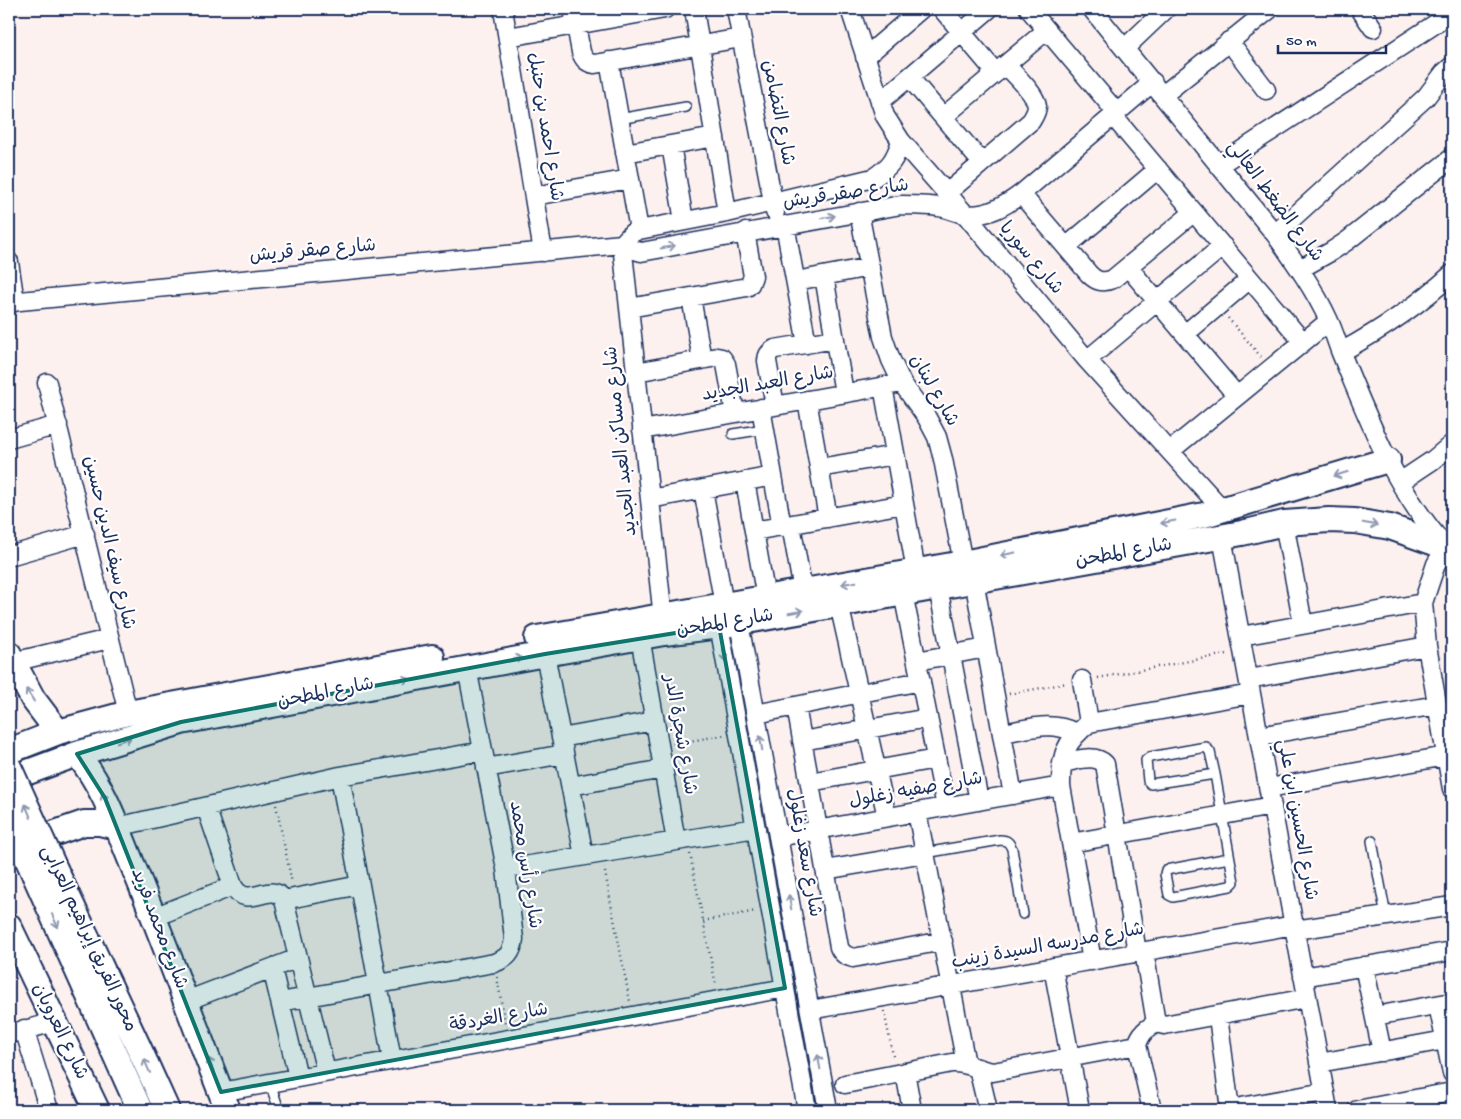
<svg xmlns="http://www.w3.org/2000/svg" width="1461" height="1119" font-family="'Gochi Hand','Playpen Sans Arabic',sans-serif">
  <rect width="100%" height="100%" fill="#fdf1ef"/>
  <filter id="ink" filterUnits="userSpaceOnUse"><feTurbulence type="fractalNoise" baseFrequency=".02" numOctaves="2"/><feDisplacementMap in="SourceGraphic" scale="10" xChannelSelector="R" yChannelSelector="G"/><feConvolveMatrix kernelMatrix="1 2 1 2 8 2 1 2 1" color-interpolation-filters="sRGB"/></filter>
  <g filter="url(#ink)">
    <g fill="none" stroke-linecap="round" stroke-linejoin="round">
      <g stroke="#1b2f5e" stroke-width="12">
        <path id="lane" d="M619 119 686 107
          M733 434 765 429
          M1215 774 1210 752 1206 747 1150 757 1146 760 1148 781 1151 784 1215 774 1234 882 1230 886 1173 897 1169 895 1165 874 1166 870 1229 858
          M1372 841 1386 916
          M925 853 1000 840C1007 840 1009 842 1012 849L1023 914
          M270 1083 279 1110"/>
      </g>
      <g stroke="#1b2f5e" stroke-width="21">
        <path id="street" d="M503 9 543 252
          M573 9 581 52C584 60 587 63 595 64L741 38
          M694 9 727 213
          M736 9 775 212
          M850 9 885 116 901 141 965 214 1087 360 1223 510
          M942 9 996 73
          M1029 9 1117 113
          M1092 9 1275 234C1295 262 1315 290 1329 321 1334 332 1337 343 1341 353 1369 421 1396 492 1446 547
          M1360 9 1373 28
          M508 37 665 9
          M1229 41 1266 90
          M1125 48 1166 9
          M865 57 921 9
          M609 61 639 230
          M909 77 982 163
          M1163 95 1270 9
          M880 102 989 9
          M1113 116 1303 342
          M943 117 1047 30
          M671 145 684 221
          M625 153 715 137
          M1219 165 1452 13
          M947 193 1031 121C1034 116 1037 112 1037 106 1036 94 1014 74 1006 65
          M1021 194 1089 274C1097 282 1103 283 1113 279L1194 212
          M534 196 630 179
          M859 212 883 337 891 360 902 383 927 418 937 437 943 459 963 563
          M785 225 807 344
          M1275 234 1426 97 1444 73 1452 66
          M622 244 664 627
          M622 244 632 233 639 230 727 213 873 178C890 167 895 160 901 141
          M1066 247 1158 169
          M9 262 15 302
          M1128 267 1237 396
          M1300 269 1332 251 1347 241 1452 158
          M824 276 844 393
          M796 281 870 267
          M691 297 702 360
          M9 302 622 244 628 248 641 252 901 205C915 205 930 205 944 208 951 210 957 212 963 214 985 218 1005 206 1021 194L1153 82
          M629 308 747 287 750 284 753 276 745 232
          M1185 334 1250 279
          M1341 352C1381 330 1419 305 1452 274
          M1087 360 1223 246
          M636 372 717 357 722 358 726 364 735 413
          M47 383 128 713
          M883 386 916 571
          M807 400 828 518
          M775 406 767 361C767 355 769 352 775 349L835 339
          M761 408 782 527
          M642 430 902 383
          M9 439 58 425
          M1170 451 1329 321
          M819 468 895 455
          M745 481 766 598
          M1400 482 1433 460 1452 444
          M703 489 724 605
          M650 499 773 476
          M1284 523 1303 624
          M791 525 803 591
          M754 531 904 504
          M1222 537 1328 1110
          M1452 540 1446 547 1436 564 1423 603 1427 646 1452 789
          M9 556 85 534
          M974 580 1013 795
          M938 587 979 801
          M903 593 946 807
          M839 604 887 817
          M737 612 828 1110
          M717 614 807 1110
          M1241 636 1423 603
          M640 637 676 841
          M545 654 584 856
          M917 661 986 648
          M13 662 109 639
          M1249 679 1427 646
          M1082 680 1089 723
          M796 706 839 947C842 954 846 956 853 958L943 941
          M756 714 921 681
          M1002 733C1028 729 1052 720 1076 733
          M1259 736 1437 705
          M561 738 654 721
          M802 741 928 718
          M1061 763C1076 761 1094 753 1105 764L1137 952
          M486 768 564 754
          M340 776 392 1060
          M810 782 936 759
          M571 786 663 769
          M1269 788 1446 756
          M206 807 233 886C248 912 271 879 284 900L326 1072
          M917 812 966 1064
          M117 827 340 776 483 751
          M778 837 1061 786
          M1071 843 1272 806
          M506 869 756 828
          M825 870 925 853
          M284 900 360 885
          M154 917 233 886
          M1295 930 1452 906
          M1144 951 1155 1017 1158 1023 1164 1025 1307 998
          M1092 961 1061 786C1061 755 1064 743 1089 723L1251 694
          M1364 966 1382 1052
          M1053 967 1080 1110
          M272 968 298 1077
          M1303 977 1452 951
          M186 1001 298 958
          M280 1002 494 963C508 958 512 953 514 939L506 869 467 668
          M1438 1005 1452 1073
          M810 1010 1294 925
          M1218 1016 1230 1110
          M1375 1016 1452 1002
          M24 1029 49 1110
          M9 1034 55 1022
          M1319 1063 1445 1040
          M978 1068 988 1110
          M905 1072 912 1110
          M845 1084 952 1063C967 1062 978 1070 993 1072L1137 1045
          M221 1092 785 988
          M1230 1109 1325 1092
          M1152 1110 1137 1045C1141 1033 1146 1028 1158 1023
          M1357 1110 1452 1092"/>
      </g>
      <g stroke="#1b2f5e" stroke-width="28">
        <path id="secondary" d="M537 638 963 563 1204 515 1388 460
          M9 654 33 699 58 732
          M9 751 58 732 128 713 432 657
          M77 754C104 787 117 827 133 866 167 947 195 1029 228 1110
          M9 779 77 754 181 722 545 654 664 633 719 626 1242 533 1284 523 1329 520 1355 521 1390 527 1446 547
          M9 849 84 823H100L117 827
          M56 871 138 1046 167 1110
          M35 876 140 1110
          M9 926 97 1110"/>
      </g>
      <path stroke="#1b2f5e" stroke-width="2.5" stroke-dasharray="1 4" stroke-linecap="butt" d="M1228 318 1262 358
        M1098 678 1227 654
        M1009 694 1067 683
        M673 744 724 735
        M276 805 292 883
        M690 854 716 986
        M604 867 630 1002
        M703 921 756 911
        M497 977 505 1023
        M884 1011 894 1060"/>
      <use href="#lane" stroke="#fff" stroke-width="9"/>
      <use href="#street" stroke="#fff" stroke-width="18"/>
      <use href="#secondary" stroke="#fff" stroke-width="24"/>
      <g stroke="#1b2f5e" stroke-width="28" stroke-linecap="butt">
        <path id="secondary-bridge" d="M9 767 56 871
          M9 818 35 876"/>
      </g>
      <use href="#secondary-bridge" stroke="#fff" stroke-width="24"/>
    </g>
    <defs><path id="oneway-shaft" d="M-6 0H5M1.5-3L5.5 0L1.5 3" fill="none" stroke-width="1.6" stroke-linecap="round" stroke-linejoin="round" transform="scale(1.25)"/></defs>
    <g stroke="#8d97ae">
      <use href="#oneway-shaft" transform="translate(828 217) rotate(-10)"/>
      <use href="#oneway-shaft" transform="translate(668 247) rotate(-11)"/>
      <use href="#oneway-shaft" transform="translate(1341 474) rotate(163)"/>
      <use href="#oneway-shaft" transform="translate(1168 522) rotate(169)"/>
      <use href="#oneway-shaft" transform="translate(1370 524) rotate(10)"/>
      <use href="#oneway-shaft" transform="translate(1008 554) rotate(169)"/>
      <use href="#oneway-shaft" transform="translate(849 583) rotate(170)"/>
      <use href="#oneway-shaft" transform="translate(796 612) rotate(-10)"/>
      <use href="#oneway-shaft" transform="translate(724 654) rotate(80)"/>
      <use href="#oneway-shaft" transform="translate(515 659) rotate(-10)"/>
      <use href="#oneway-shaft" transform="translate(402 680) rotate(-11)"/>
      <use href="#oneway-shaft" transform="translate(30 695) rotate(-122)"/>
      <use href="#oneway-shaft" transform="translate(124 740) rotate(-18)"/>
      <use href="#oneway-shaft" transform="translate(761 743) rotate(-100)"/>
      <use href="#oneway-shaft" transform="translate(105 800) rotate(-115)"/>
      <use href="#oneway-shaft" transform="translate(28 811) rotate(-113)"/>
      <use href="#oneway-shaft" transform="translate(790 902) rotate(-100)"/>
      <use href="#oneway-shaft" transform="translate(55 921) rotate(66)"/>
      <use href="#oneway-shaft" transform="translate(819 1062) rotate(-100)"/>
      <use href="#oneway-shaft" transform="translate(211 1065) rotate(-111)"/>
      <use href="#oneway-shaft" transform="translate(147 1066) rotate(-114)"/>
    </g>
  </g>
  <path fill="#0f766e" fill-opacity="0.2" stroke="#0f766e" stroke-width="4" stroke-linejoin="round" d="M719 626 785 988 221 1092 105 798 77 754 181 722 545 654Z"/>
  <g text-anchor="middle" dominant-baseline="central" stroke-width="4.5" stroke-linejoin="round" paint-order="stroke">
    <g font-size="19" fill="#1b2f5e" stroke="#fff">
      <text transform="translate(777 113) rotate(79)">شارع التضامن</text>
      <text transform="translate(544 127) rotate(81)">شارع احمد بن حنبل</text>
      <text transform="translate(846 195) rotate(-8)">شارع صقر قريش</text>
      <text transform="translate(1274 202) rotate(53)">شارع الضغط العالي</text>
      <text transform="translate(313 252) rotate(-5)">شارع صقر قريش</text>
      <text transform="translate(1030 259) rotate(50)">شارع سوريا</text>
      <text transform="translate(768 385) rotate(-10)">شارع العبد الجديد</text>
      <text transform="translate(933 391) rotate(60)">شارع لبنان</text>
      <text transform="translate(622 441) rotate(-96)">شارع مساكن العبد الجديد</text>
      <text transform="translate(108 543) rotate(77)">شارع سيف الدين حسين</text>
      <text transform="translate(1124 554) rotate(-10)">شارع المطحن</text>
      <text transform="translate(725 624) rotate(-9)">شارع المطحن</text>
      <text transform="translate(326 694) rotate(-11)">شارع المطحن</text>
      <text transform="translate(679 735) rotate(80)">شارع شجرة الدر</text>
      <text transform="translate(916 791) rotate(-10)">شارع صفيه زغلول</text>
      <text transform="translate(1296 820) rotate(80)">شارع الحسين ابن علي</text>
      <text transform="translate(803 853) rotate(80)">شارع سعد زغلول</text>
      <text transform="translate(524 865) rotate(81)">شارع رأس محمد</text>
      <text transform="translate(158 929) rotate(69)">شارع محمد فريد</text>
      <text transform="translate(88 939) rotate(65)">محور الفريق إبراهيم العرابى</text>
      <text transform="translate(1048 947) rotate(-10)">شارع مدرسه السيدة زينب</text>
      <text transform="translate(499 1019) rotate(-10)">شارع الغردقة</text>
      <text transform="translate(59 1032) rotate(64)">شارع العروبان</text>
    </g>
  </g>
  <rect width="1461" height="1119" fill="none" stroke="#fff" stroke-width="30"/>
  <rect x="15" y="15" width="1431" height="1089" fill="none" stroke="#1b2f5e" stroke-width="2" filter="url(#ink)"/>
  <path d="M1278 45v8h108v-8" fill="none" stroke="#1b2f5e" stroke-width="2.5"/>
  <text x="1286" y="45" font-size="15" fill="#1b2f5e" stroke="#ffffff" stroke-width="4" paint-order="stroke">50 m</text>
</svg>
